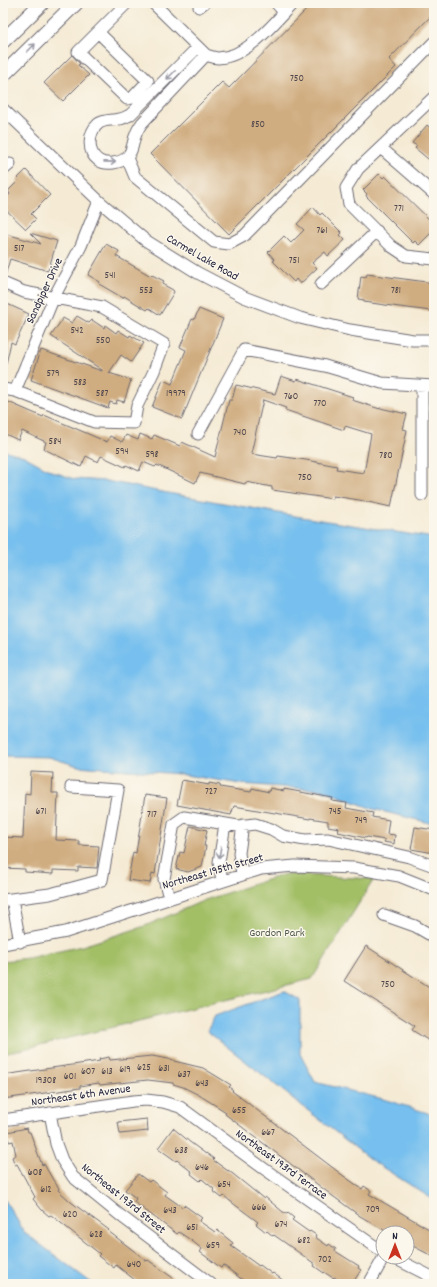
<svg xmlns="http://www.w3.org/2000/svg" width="437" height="1287" font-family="Dekko,sans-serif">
  <rect width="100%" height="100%" fill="#fbf7ec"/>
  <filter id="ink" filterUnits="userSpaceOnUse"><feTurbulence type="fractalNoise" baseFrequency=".025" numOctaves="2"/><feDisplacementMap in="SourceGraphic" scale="8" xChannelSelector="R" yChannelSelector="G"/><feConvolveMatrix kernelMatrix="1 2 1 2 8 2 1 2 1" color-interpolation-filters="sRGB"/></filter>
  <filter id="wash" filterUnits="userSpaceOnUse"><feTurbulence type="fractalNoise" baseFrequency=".012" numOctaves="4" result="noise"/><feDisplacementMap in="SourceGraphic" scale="16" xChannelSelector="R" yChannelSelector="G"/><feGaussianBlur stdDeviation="0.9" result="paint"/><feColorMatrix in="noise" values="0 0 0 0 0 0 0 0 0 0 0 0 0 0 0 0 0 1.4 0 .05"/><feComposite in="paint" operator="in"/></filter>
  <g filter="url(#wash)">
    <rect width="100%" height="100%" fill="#f5ebd5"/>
    <path fill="#a3bf66" stroke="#627050" d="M285 874 374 879 312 979 3 1054V961L28 958 82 946 145 926 205 900Z"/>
    <path fill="#76bfee" stroke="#4c7094" d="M3 450 24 456 51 471 74 479 107 481 157 491 295 516 434 538V824L373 809 323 790 241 784 179 774 78 766 49 757 3 756Z
      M284 991 300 1000V1054L315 1082 383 1099 434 1115V1200L371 1160 207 1031 215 1016Z
      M3 1197 25 1233 93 1284H3Z"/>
    <g id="blocks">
      <path fill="#d0ad81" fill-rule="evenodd" d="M313 3H434V13L389 59 396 67 229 234 150 154 222 82 229 88Z
        M72 55 80 64 78 65 89 75 63 101 44 83Z
        M427 125 434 131V164L415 148 417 146 412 143Z
        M26 170 50 195 31 214 36 219 26 229 3 207V201L10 194 8 191 18 181 17 179Z
        M379 174 383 178 385 176 434 224V230L419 245 415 241 413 243 366 196 367 194 363 190Z
        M313 207 320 215 322 213 342 233 340 235 345 240 328 256 325 252 312 263 317 268 300 284 296 279 294 282 273 261 275 260 268 252 284 236 291 243 304 230 297 224Z
        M3 233 41 244 30 233 57 241 48 271 10 259 5 276H3Z
        M106 244 119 251 116 256 151 276 152 275 164 281 162 284 173 290 174 292 160 315 149 308 147 310 124 296 123 298 99 284 100 282 88 275Z
        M367 274 434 283V309H431V311L392 306 364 302V300L358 299 361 276 366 277Z
        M3 302 29 314 15 344 11 342 6 364 3 363Z
        M199 309 223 319 182 419 152 407 163 380 172 384 186 350 180 347 192 319 194 320Z
        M77 316 89 323 92 320 104 328 105 325 116 333 118 330 129 337 130 335 144 343 131 362 121 355 109 373 131 380 124 402 117 400 116 404 110 402 108 408 31 380 41 350 102 371V370L51 336 63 318 72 323Z
        M281 376 296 381 297 379 353 397 352 400 380 409V408L407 414 403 429 407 430 391 507 359 500 333 496V499L272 490V487L246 482 245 484 200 473 195 483 157 465 155 467 143 462 139 471 126 465 125 467 101 456 98 462 86 456 81 467 44 449 46 442 22 431 18 440 3 433V407L6 401 43 417 44 415 107 442 110 436 122 442 126 435 138 440 140 434 152 439 154 435 180 446 182 442 215 457 229 400H232L236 385 275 394ZM263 400 286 408 285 410 344 430 345 426 371 434 364 473 336 469 337 466 306 460 278 456 277 458 251 454Z
        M31 772 53 773 52 793H58L56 840 79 841V845L99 846 97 868 78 867V871L53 870V874L25 872V869L3 868V837L23 838 25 793 30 794Z
        M182 780 209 785V783L220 785V787L251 792 252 788 269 792 270 788 284 791V789L333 798 332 801 347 803 346 808 373 813 372 817 389 820 387 834 395 835 394 844 384 842 385 840 367 837 366 838 338 832 339 828 328 826V821L310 818V819L234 806 231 815 177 805Z
        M145 795 167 798 155 874 152 873 150 883 128 880 133 852 136 853Z
        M190 826 207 830 204 846H206L202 867 188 872 176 869 180 852 184 853Z
        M415 827 434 830V853L411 849Z
        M366 946 434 990V1044L412 1030 415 1026 344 981Z
        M152 1056 174 1060V1061L203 1068 231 1085 229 1087 233 1090 232 1091 341 1174 362 1189 364 1186 371 1191 369 1194 434 1232V1257L411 1245 412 1243 407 1240V1233H389L360 1216 334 1197 225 1114 226 1112 199 1095 183 1087 173 1084V1083L148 1080 100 1085 99 1083 80 1086V1088L3 1099V1075L100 1061 99 1059 109 1057 110 1060Z
        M147 1119 148 1131 120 1134 118 1122Z
        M27 1128 28 1132H30L42 1165 44 1164 53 1180 59 1188 58 1190 71 1202 109 1230 108 1231 147 1261 148 1260 173 1278 179 1284H140L116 1265 114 1268 98 1256 100 1254 51 1215 49 1216 42 1210 33 1199 35 1197 17 1164 15 1165 12 1157 16 1155 13 1141 9 1142 7 1132Z
        M173 1128 191 1143 206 1154V1153L214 1159 213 1160 228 1171V1170L264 1199 265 1197 283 1212 287 1214 288 1213 294 1218 292 1220 309 1232 310 1231 316 1235 315 1237 328 1246 329 1244 336 1249 335 1251 359 1266 358 1268 361 1270 352 1284H346L334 1277 333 1278 324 1272V1273L314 1266 315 1264 274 1235 273 1236 267 1231 266 1232 256 1224 258 1222 230 1201 224 1196 222 1198 213 1191 214 1189 202 1179 200 1181 191 1174 192 1172 177 1160 176 1161 158 1148Z
        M138 1174 149 1182 151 1180 167 1192 165 1195 182 1207 184 1205 202 1218 199 1221 215 1232 217 1230 233 1243 231 1246 259 1266 260 1265 272 1274 273 1273 288 1284H248L223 1265 221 1268 200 1252 202 1249 192 1241 179 1232 177 1234 134 1202 136 1198 125 1190Z"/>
    </g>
  </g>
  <g filter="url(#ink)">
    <use href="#blocks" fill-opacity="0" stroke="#6c6871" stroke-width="1"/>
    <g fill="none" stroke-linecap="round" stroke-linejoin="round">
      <g stroke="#6c6871" stroke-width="13">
        <path id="minor" d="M153 3 206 55C210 56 214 58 218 58 248 57 274 23 293 3
          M276 3 284 12
          M199 7 204 3
          M98 32 148 81 132 98 127 99 78 52 127 3
          M198 47 130 115C127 116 123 119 119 119 111 121 104 119 98 124 88 133 87 152 98 160 106 166 121 163 127 157 134 150 132 142 136 134 137 130 140 126 142 123L206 55
          M434 97 358 169 346 188 349 204 391 246 406 256 434 259
          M3 109 99 201 145 240 198 273 244 297 300 318 350 330 413 340H434
          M381 148 434 194
          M127 158 135 177 214 242 229 244 244 236 434 42
          M3 170 10 164
          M3 283 24 292 102 307 164 344 154 371 137 406 134 423 94 422 15 391 3 389
          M321 284 377 231
          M15 391 54 297 81 246 99 201
          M198 434 244 350 325 366 382 383 434 386
          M422 495V386
          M242 874 239 853 243 825
          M222 881 219 862 225 824
          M169 898 164 879 174 824 184 817 238 826 255 824 271 829 283 836 305 840 328 839 409 857 434 866
          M12 899 20 942
          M3 900 50 894 102 880 118 790 71 787
          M384 915 415 926 434 937
          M3 944 66 932 261 869 295 866 354 868 399 876 434 890
          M50 1113 56 1144 62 1160 73 1177 121 1216 211 1284
          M3 1120 133 1101 146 1100 163 1102 180 1107 263 1168 383 1252
          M392 1257 434 1278
          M369 1284 384 1257"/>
      </g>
      <g stroke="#6c6871" stroke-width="16">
        <path id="major" d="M3 41 42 3
          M3 75 76 3"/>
      </g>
      <use href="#minor" stroke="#fff" stroke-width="11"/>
      <use href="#major" stroke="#fff" stroke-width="14"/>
    </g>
    <defs><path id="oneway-shaft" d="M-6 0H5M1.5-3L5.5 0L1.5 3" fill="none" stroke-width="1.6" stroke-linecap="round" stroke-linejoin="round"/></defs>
    <g stroke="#9c9ca7">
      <use href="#oneway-shaft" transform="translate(31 48) rotate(-45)"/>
      <use href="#oneway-shaft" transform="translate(171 75) rotate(135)"/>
      <use href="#oneway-shaft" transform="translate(110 162) rotate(1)"/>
      <use href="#oneway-shaft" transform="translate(220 852) rotate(99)"/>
    </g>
  </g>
  <g text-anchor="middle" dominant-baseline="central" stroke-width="3" stroke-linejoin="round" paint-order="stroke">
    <g font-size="10" fill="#4e454c">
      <text x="297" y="79">750</text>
      <text x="258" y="125">850</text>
      <text x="399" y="209">771</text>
      <text x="322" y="231">761</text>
      <text x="19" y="249">517</text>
      <text x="294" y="261">751</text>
      <text x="110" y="276">541</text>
      <text x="146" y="291">553</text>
      <text x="396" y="291">781</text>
      <text x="77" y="331">542</text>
      <text x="103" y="341">550</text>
      <text x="53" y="374">579</text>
      <text x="80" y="383">583</text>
      <text x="102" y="394">587</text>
      <text x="176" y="394">19979</text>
      <text x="291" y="397">760</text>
      <text x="320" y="404">770</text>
      <text x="240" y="433">740</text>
      <text x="55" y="442">584</text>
      <text x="122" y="452">594</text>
      <text x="152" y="455">598</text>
      <text x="386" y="456">780</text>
      <text x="305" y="478">750</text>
      <text x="211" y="792">727</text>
      <text x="41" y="812">671</text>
      <text x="335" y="812">745</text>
      <text x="152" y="815">717</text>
      <text x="361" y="821">749</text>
      <text x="388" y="985">750</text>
      <text x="144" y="1068">625</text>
      <text x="164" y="1069">631</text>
      <text x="125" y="1070">619</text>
      <text x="88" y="1072">607</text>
      <text x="107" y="1072">613</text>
      <text x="184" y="1075">637</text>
      <text x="70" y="1077">601</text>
      <text x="46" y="1081">19308</text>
      <text x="202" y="1084">643</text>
      <text x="239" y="1111">655</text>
      <text x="268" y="1133">667</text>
      <text x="181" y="1151">638</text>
      <text x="202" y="1168">646</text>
      <text x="35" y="1173">608</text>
      <text x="224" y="1185">654</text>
      <text x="46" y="1190">612</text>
      <text x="259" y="1208">666</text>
      <text x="373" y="1210">709</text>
      <text x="170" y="1211">643</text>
      <text x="70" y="1215">620</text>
      <text x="281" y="1225">674</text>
      <text x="192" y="1228">651</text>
      <text x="96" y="1235">628</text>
      <text x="304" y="1241">682</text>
      <text x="213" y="1246">659</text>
      <text x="325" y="1260">702</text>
      <text x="134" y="1265">640</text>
    </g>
    <g font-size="12" fill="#22223b" stroke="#fbf7ec">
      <text transform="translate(202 258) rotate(30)">Carmel Lake Road</text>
      <text transform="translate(45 291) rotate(-65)">Sandpiper Drive</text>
      <text transform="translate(213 872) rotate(-16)">Northeast 195th Street</text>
      <text transform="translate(81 1096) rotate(-8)">Northeast 6th Avenue</text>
      <text transform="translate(281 1165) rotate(36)">Northeast 193rd Terrace</text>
      <text transform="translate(123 1199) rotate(39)">Northeast 193rd Street</text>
    </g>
    <g font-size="12" fill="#4f594a" stroke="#fbf7ec">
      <text x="277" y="933">Gordon Park</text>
    </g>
  </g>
  <rect width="437" height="1287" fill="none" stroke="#fbf7ec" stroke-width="16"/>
  <g transform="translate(395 1245)"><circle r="19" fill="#fbf7ec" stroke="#a4a2a5"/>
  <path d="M0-3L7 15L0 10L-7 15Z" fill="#c8321e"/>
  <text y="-6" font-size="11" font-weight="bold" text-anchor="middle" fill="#22223b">N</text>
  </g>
</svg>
